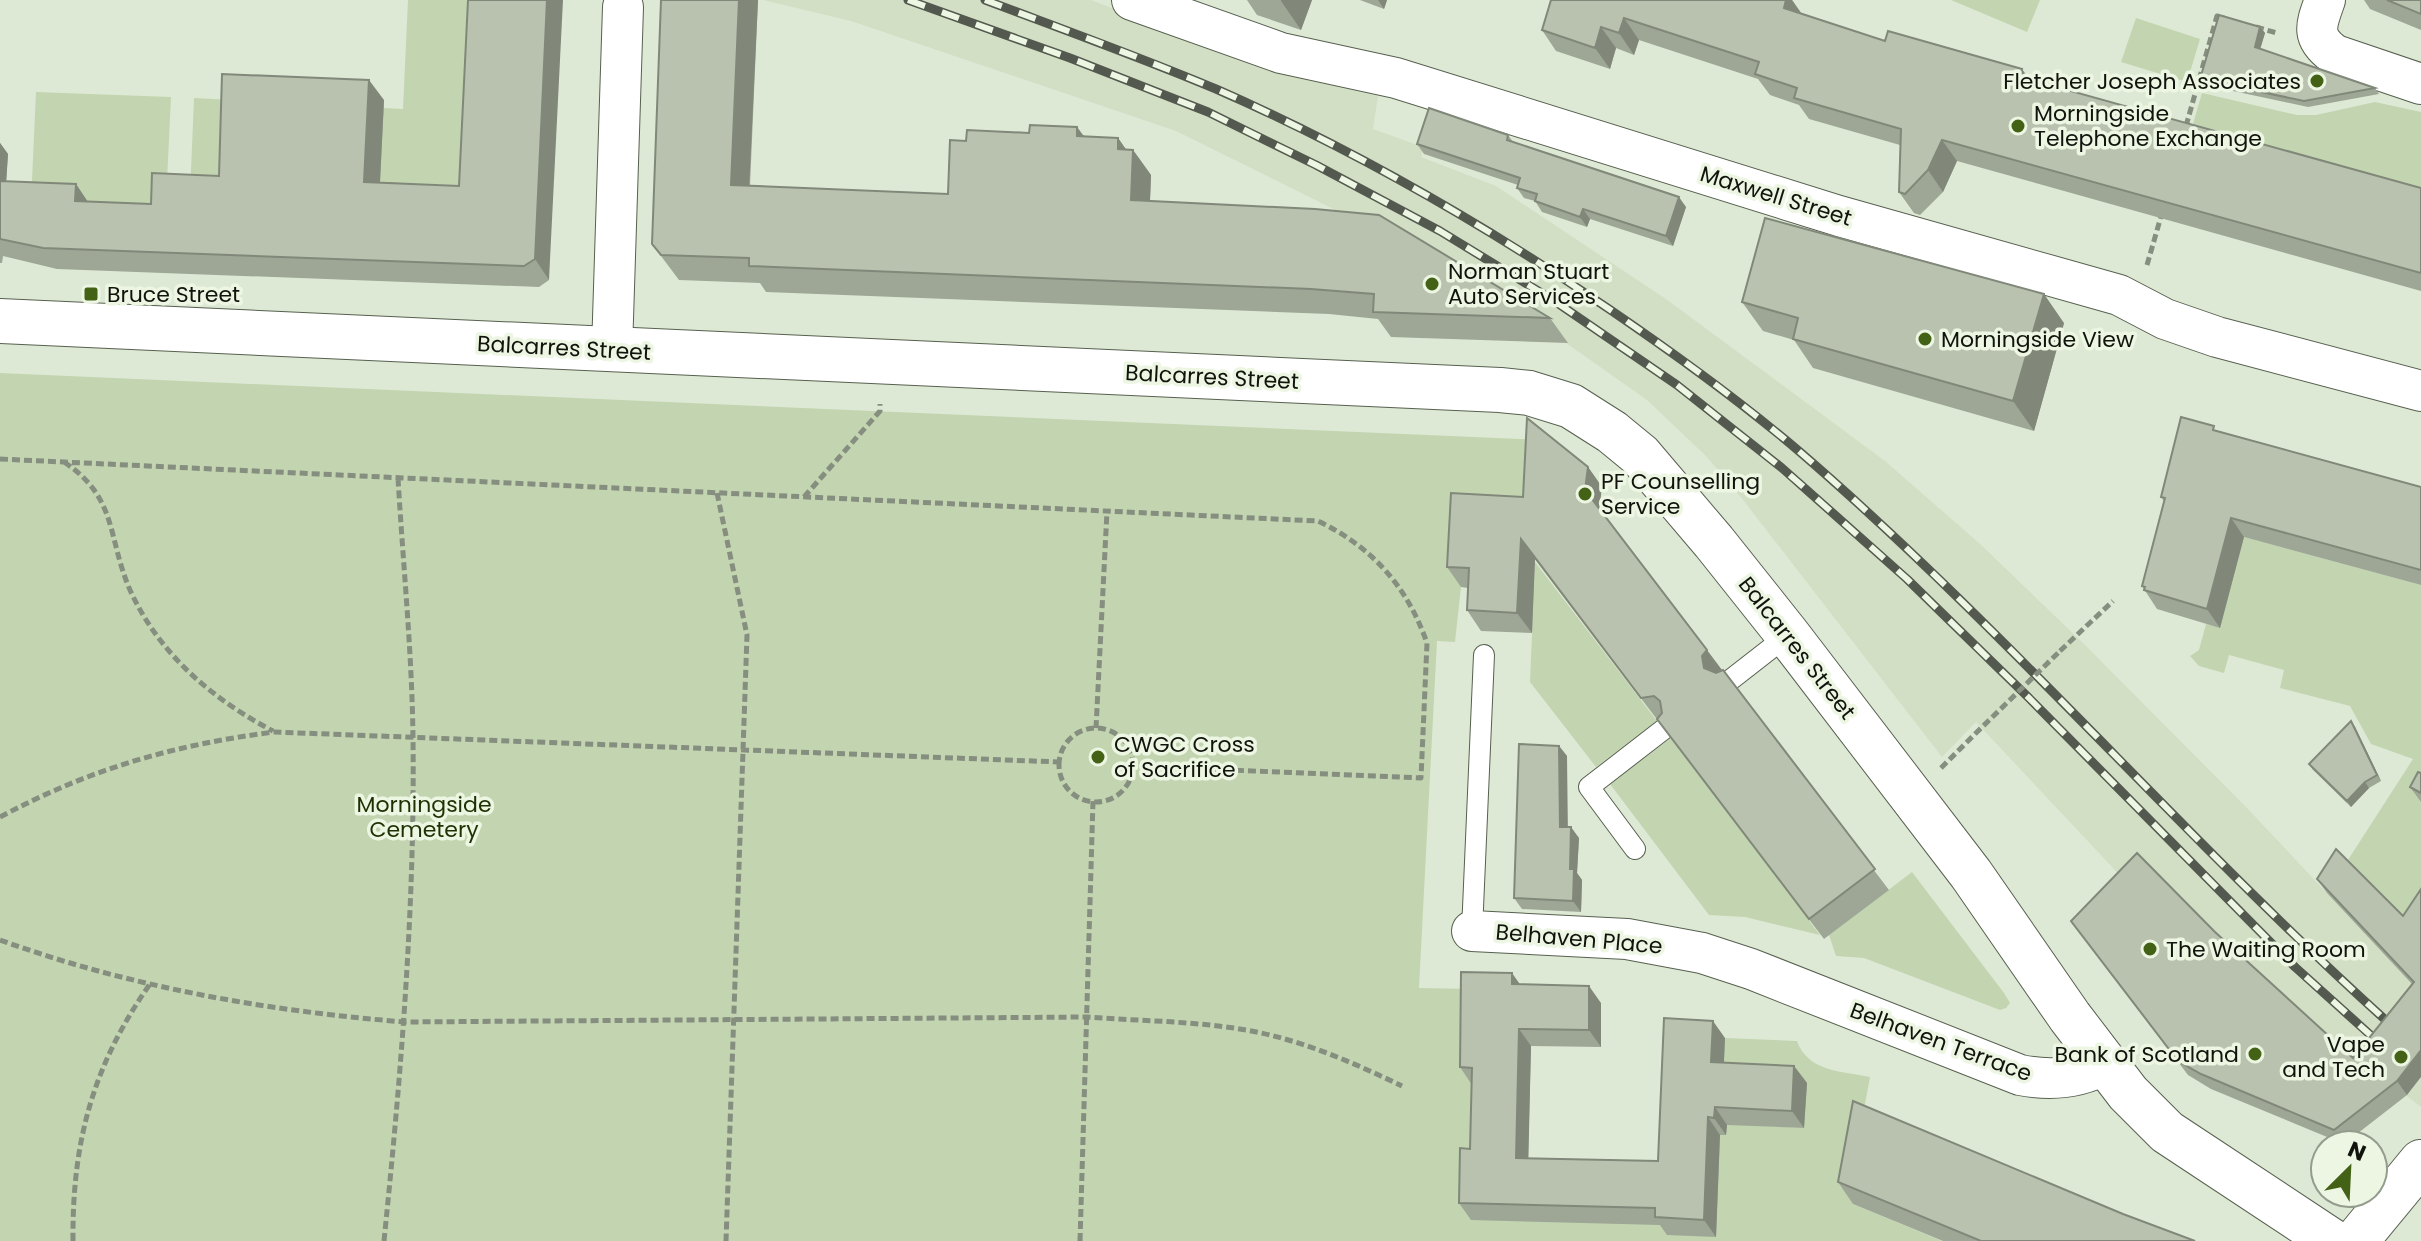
<svg xmlns="http://www.w3.org/2000/svg" width="2421" height="1241" font-family="Poppins,sans-serif">
  <rect width="100%" height="100%" fill="#dee9d5"/>
  <path fill="#d2dfc5" d="M763 0H1091L1293 77 1378 96 1373 129 1423 147 1421 157 1496 186 1666 299 1885 461 1979 543 2082 642 2247 808 2421 993V1107L2369 1066 2364 1073 2129 885 1976 722 1942 757 1740 496 1707 457 1647 400 1559 338 1396 240 1176 131 851 21Z"/>
  <path fill="#c2d5b0" d="M408 0H483L482 207 190 194 194 98 403 109Z
    M1951 0H2040L2027 32Z
    M2136 18 2200 39 2187 82 2121 62Z
    M36 92 171 97 165 224 31 202Z
    M2202 93 2297 115H2316L2375 102 2421 112V205L2188 141Z
    M0 373 1541 440 1537 517 1461 587 1455 642 1437 641 1419 988 1473 989 1483 1149 1715 1237 1720 1135 1727 1113 1745 1125 1804 1128 1722 1090 1725 1038 1797 1041C1808 1072 1842 1071 1870 1077L1862 1120 1853 1204 1942 1241H0Z
    M2244 537 2421 585V919L2414 930 2346 863 2413 759 2371 744 2350 706 2280 688 2284 670 2229 655 2224 673 2199 666 2190 656 2199 650 2206 624 2220 627Z
    M1535 562 1657 721 1596 767 1530 682Z
    M1671 738 1820 935 1745 917 1709 915 1610 784Z
    M1912 872 2004 993 2010 1003 2006 1008 2000 1010 1864 958 1836 956 1829 935Z"/>
  <g fill="none" stroke-linecap="round" stroke-linejoin="round">
    <g stroke="#57604f" stroke-width="22">
      <path id="service" d="M1729 681 1788 635
        M1635 849 1589 787 1664 729
        M1472 931 1484 655"/>
    </g>
    <g stroke="#57604f" stroke-width="42">
      <path id="minor" d="M1132 0 1281 53 1396 78 1839 216 2119 295 2165 319 2217 337 2421 391
        M2325 0C2316 25 2310 37 2335 55L2421 84
        M612 350 623 7
        M1472 931 1627 939 1702 953 1751 969 2020 1075C2051 1081 2078 1079 2105 1064"/>
    </g>
    <g stroke="#57604f" stroke-width="46">
      <path id="tertiary" d="M0 321 1500 390 1529 393 1571 406 1612 432 1640 455 1714 542 1788 635 1971 874 2070 1017 2128 1093 2167 1132 2332 1241"/>
    </g>
    <g stroke="#57604f" stroke-width="46">
      <path id="primary" d="M2356 1241 2421 1162"/>
    </g>
    <path stroke="#868e7f" stroke-width="5" stroke-dasharray="8 4" stroke-linecap="butt" d="M2256 27 2277 33
      M2186 126 2217 16 2224 18
      M2147 265 2162 213
      M0 459 1318 521C1372 547 1407 586 1427 643L1421 778 1133 766
      M64 462C118 498 107 537 130 590 159 654 212 699 273 731
      M717 493 747 635 726 1241
      M804 497 880 411V404
      M2060 651 2113 601
      M1096 728 1107 511
      M1059 765a37 37 0 1 1 74 0a37 37 0 1 1-74 0Z
      M1941 768 1975 734
      M0 817C90 769 173 745 274 732L1059 762
      M0 940C130 987 267 1011 405 1022L1087 1017C1140 1021 1194 1021 1246 1030 1302 1040 1352 1062 1402 1086
      M73 1241C72 1142 93 1065 150 984
      M384 1241C401 1074 415 907 413 738 412 652 403 564 398 478
      M1080 1241 1093 801"/>
    <use href="#service" stroke="#fff" stroke-width="20"/>
    <use href="#minor" stroke="#fff" stroke-width="40"/>
    <use href="#tertiary" stroke="#fff" stroke-width="44"/>
    <use href="#primary" stroke="#fff" stroke-width="44"/>
    <g stroke="#53594e" stroke-width="9">
      <path id="rail" d="M908 0 1070 58 1208 112 1316 165 1440 231 1553 300 1677 385 1782 468 1907 579 2028 697 2295 967 2376 1040
        M985 0C1062 29 1140 57 1216 89 1353 149 1485 225 1609 309 1675 354 1739 400 1800 452 2008 631 2186 841 2390 1024"/>
    </g>
    <use href="#rail" stroke="#ecf6e2" stroke-width="6" stroke-dasharray="18" stroke-linecap="butt"/>
    <path stroke="#868e7f" stroke-width="5" stroke-dasharray="8 4" stroke-linecap="butt" d="M1975 734 2060 651"/>
  </g>
  <path fill="#9ea796" d="M468 0 549 280 539 287 57 269 3 256 2 263H0V143L8 154 6 181 76 184 87 201 151 204 219 176 384 100 380 182 459 186Z
    M661 0H758L750 186 948 194 966 141 1077 127 1084 136 1118 138 1126 150H1133L1151 175 1150 201 1550 318 1568 343 1391 337 1378 319 1329 314 766 292 760 283 679 280 652 244Z
    M1247 0H1312L1301 30 1257 15Z
    M1360 0H1387L1384 9Z
    M1551 0H1792L1802 14 1885 41 2421 188V291L1957 161 1943 192 1920 215 1914 213 1899 192 1900 145 1809 119 1799 105 1770 95 1758 79 1639 40 1634 55 1616 48 1610 69 1556 51 1542 30Z
    M2364 0H2421V30L2370 9Z
    M2260 27 2265 33 2260 49 2375 88 2379 94 2308 107 2205 85 2200 79Z
    M1508 135 1513 142 1686 207 1673 246 1590 219 1587 227 1542 212 1535 201 1524 198 1517 188 1518 185 1424 154 1417 144Z
    M1742 302 2064 323 2034 431 1813 368 1794 340 1763 331Z
    M2217 431 2421 487V585L2244 537 2220 628 2157 609 2142 586 2164 501 2161 497Z
    M1588 467 1602 487 1599 509 1889 890 1824 939 1535 559 1532 633 1481 631 1467 610 1468 588 1461 587 1447 567 1523 497Z
    M2355 727 2381 781 2369 788 2351 807 2313 770 2309 764Z
    M1559 746 1567 756V827L1579 838 1577 873 1582 880 1581 912 1522 909 1514 898Z
    M2421 773V802L2410 787Z
    M2317 879 2403 916 2421 889 2407 1095 2344 1144 2211 1089 2188 1075 2071 921 2215 932 2353 1058 2412 984 2327 893Z
    M1520 984 1601 1003V1047L1531 1046 1528 1158 1658 1161 1725 1038 1724 1063 1794 1066 1807 1083 1804 1128 1727 1125 1726 1135H1720L1716 1237 1667 1235 1660 1225 1471 1220 1459 1203 1470 1149 1472 1085 1460 1067Z
    M1838 1182 2123 1214 2195 1241H1943L1853 1204Z"/>
  <path fill="#81887a" d="M547 0H563L549 280 535 259Z
    M739 0H758L748 211 731 185Z
    M1281 0H1312L1301 30 1281 1Z
    M1378 0H1387L1384 9Z
    M1786 0H1792L1803 16 1784 8Z
    M1624 18 1639 40 1634 55 1619 33Z
    M1601 27 1616 48 1610 69 1595 48Z
    M2260 27 2265 33 2259 53 2255 47Z
    M2022 69 2037 90 2020 77Z
    M369 80 384 100 379 202 364 182Z
    M1077 127 1095 153 1077 136Z
    M1118 138 1133 159V150L1151 175 1149 226 1131 200 1118 149Z
    M1942 140 1957 161 1943 192 1928 170Z
    M0 143 8 154 5 201 0 193Z
    M76 184 90 205 75 201Z
    M1679 197 1686 207 1673 246 1666 236Z
    M1583 209 1590 219 1587 227 1580 217Z
    M2044 294 2064 323 2034 431 2013 401Z
    M1588 467 1602 487 1599 510 1585 490Z
    M2231 518 2244 537 2220 628 2207 609Z
    M1521 539 1535 559 1532 633 1517 613Z
    M1707 650 1722 670 1717 677 1704 668 1702 656Z
    M2351 721 2355 727 2381 781 2377 775Z
    M1559 746 1567 756 1568 838 1560 827Z
    M2365 782 2369 788 2351 807 2347 801Z
    M1571 827 1579 838 1577 873 1582 880 1581 912 1573 901 1570 869Z
    M1512 973 1524 990 1512 984Z
    M1589 986 1601 1003V1047L1589 1030Z
    M1713 1021 1725 1038 1723 1079 1711 1062Z
    M1519 1029 1531 1046 1528 1175 1516 1158Z
    M2421 1050V1077L2407 1095 2397 1081Z
    M1794 1066 1807 1083 1804 1128 1792 1111Z
    M1715 1107 1727 1125 1726 1135 1714 1118Z
    M1708 1117 1720 1135 1716 1237 1704 1220Z"/>
  <path fill="#b8c2ae" stroke="#81887a" stroke-width="2" d="M468 0H547L535 259 524 266 43 248 0 239V181L76 184 75 201 151 204 152 173 219 176 222 74 369 80 364 182 459 186Z
    M661 0H739L731 185 948 194 950 140 966 141 967 130 1029 133 1030 125 1077 127V136L1118 138V149L1133 150 1131 200 1315 209 1379 215 1550 318 1373 312 1374 294 1311 289 749 266V258L661 255 652 244Z
    M1551 0H1786L1784 8 1885 41 1888 31 2022 69 2020 77 2421 188V273L1942 140 1928 170 1905 194 1899 192 1901 129 1794 98 1797 88 1755 74 1759 62 1624 18 1619 33 1601 27 1595 48 1542 30Z
    M2387 0H2421V14Z
    M2219 15 2260 27 2255 47 2375 88 2304 101 2200 79Z
    M1429 108 1508 135 1507 140 1679 197 1666 236 1583 209 1580 217 1535 201 1537 194 1517 188 1520 178 1417 144Z
    M1765 218 2044 294 2013 401 1793 339 1798 318 1742 302Z
    M2181 417 2214 426 2213 430 2421 487V570L2231 518 2207 609 2144 590 2145 587 2142 586 2165 498 2161 497Z
    M1527 418 1588 467 1585 490 1707 650 1702 656 1704 668 1716 673 1723 670 1875 869 1809 919 1657 719 1662 713 1660 701 1654 696 1641 698 1521 539 1517 613 1467 610 1469 568 1447 567 1451 493 1523 497Z
    M2351 721 2377 775 2365 782 2347 801 2309 764Z
    M1519 744 1559 746 1560 827H1571L1570 869H1574L1573 901 1514 898Z
    M2418 772 2421 773V793L2410 787Z
    M2336 849 2403 916 2421 889V1050L2397 1081 2334 1130 2201 1074 2178 1061 2071 921 2137 853 2215 932 2353 1058 2414 982 2317 879Z
    M1461 972 1512 973V984L1589 986V1030L1519 1029 1516 1158 1658 1161 1664 1018 1713 1021 1711 1062 1794 1066 1792 1111 1715 1107 1714 1118 1708 1117 1704 1220 1655 1217V1208L1459 1203 1460 1148 1470 1149 1472 1068 1460 1067Z
    M1853 1101 2123 1214 2195 1241H1981L1838 1182Z"/>
  <g fill="#436216" stroke="#ecf6e2" stroke-width="3">
    <circle cx="2317" cy="81" r="8"/>
    <circle cx="2018" cy="126" r="8"/>
    <circle cx="1432" cy="284" r="8"/>
    <rect x="83" y="286" width="16" height="16" rx="4"/>
    <circle cx="1925" cy="339" r="8"/>
    <circle cx="1585" cy="494" r="8"/>
    <circle cx="1098" cy="757" r="8"/>
    <circle cx="2150" cy="949" r="8"/>
    <circle cx="2255" cy="1054" r="8"/>
    <circle cx="2401" cy="1057" r="8"/>
  </g>
  <g text-anchor="middle" dominant-baseline="central" stroke-width="7" stroke-linejoin="round" paint-order="stroke">
    <g font-size="22" fill="#10140d" stroke="#ecf6e2" text-anchor="start">
      <text x="2301" y="81" text-anchor="end">Fletcher Joseph Associates</text>
      <text x="2034" y="113">Morningside<tspan x="2034" dy="25">Telephone Exchange</tspan></text>
      <text x="1448" y="271">Norman Stuart<tspan x="1448" dy="25">Auto Services</tspan></text>
      <text x="107" y="294">Bruce Street</text>
      <text x="1941" y="339">Morningside View</text>
      <text x="1601" y="481">PF Counselling<tspan x="1601" dy="25">Service</tspan></text>
      <text x="1114" y="744">CWGC Cross<tspan x="1114" dy="25">of Sacrifice</tspan></text>
      <text x="2166" y="949">The Waiting Room</text>
      <text x="2385" y="1044" text-anchor="end">Vape<tspan x="2385" dy="25">and Tech</tspan></text>
      <text x="2239" y="1054" text-anchor="end">Bank of Scotland</text>
    </g>
    <g font-size="22" fill="#10140d" stroke="#ecf6e2">
      <text transform="translate(1776 196) rotate(17)">Maxwell Street</text>
      <text transform="translate(564 348) rotate(3)">Balcarres Street</text>
      <text transform="translate(1212 377) rotate(3)">Balcarres Street</text>
      <text transform="translate(1797 648) rotate(52)">Balcarres Street</text>
      <text transform="translate(1579 939) rotate(5)">Belhaven Place</text>
      <text transform="translate(1941 1042) rotate(20)">Belhaven Terrace</text>
    </g>
    <g font-size="22" fill="#1f3102" stroke="#ecf6e2">
      <text x="424" y="804">Morningside<tspan x="424" dy="25">Cemetery</tspan></text>
    </g>
  </g>
  <g transform="translate(2349 1169) rotate(24)"><circle r="38" fill="#ecf6e2" stroke="#949c8d" stroke-width="2"/>
  <path d="M0-6L14 30L0 20L-14 30Z" fill="#436216"/>
  <text y="-12" font-size="22" font-weight="bold" text-anchor="middle" fill="#10140d">N</text>
  </g>
</svg>
